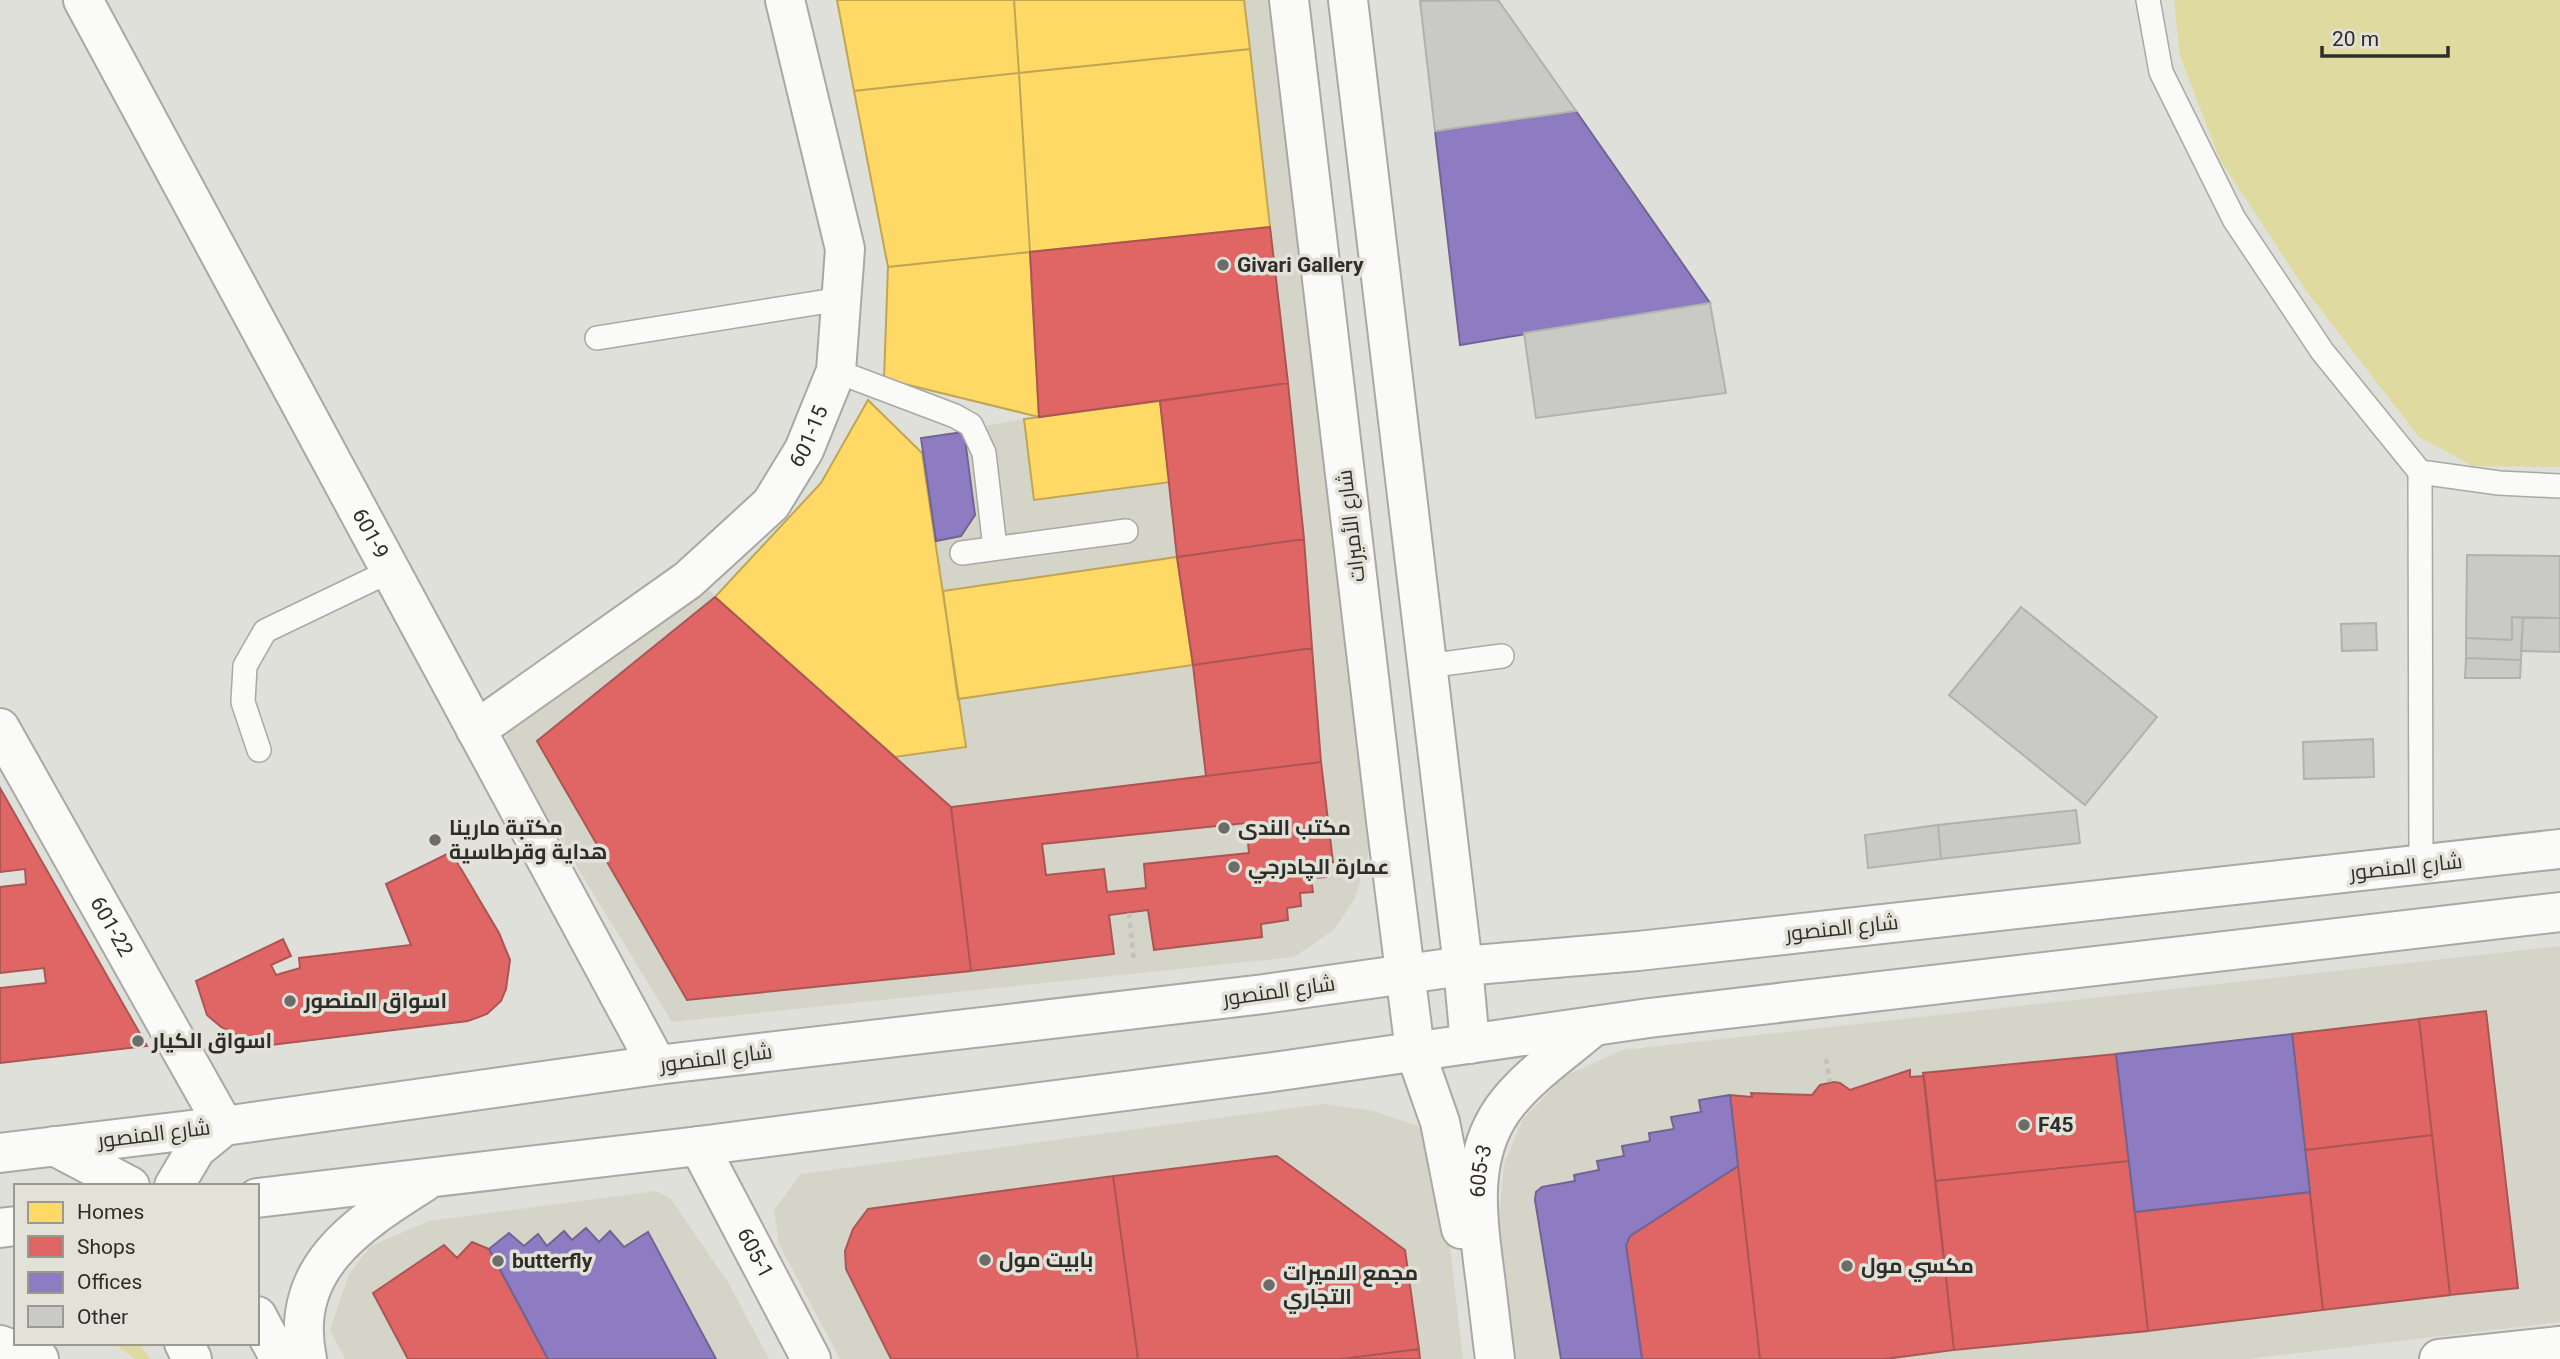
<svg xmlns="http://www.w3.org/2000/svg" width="2560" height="1359" font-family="Roboto,Cairo,sans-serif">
  <rect width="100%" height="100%" fill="#e0e0da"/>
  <path fill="#d5d4c8" d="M1014 0H1268L1371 845 1355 898 1335 929 1294 957 672 1022 508 754 504 742 509 728 705 584 715 597 895 757 966 747 921 438 1039 416Z
    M2560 946V1322L2248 1359H1511L1498 1230 1504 1164 1523 1119 1563 1077 1622 1050Z
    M1323 1104 1374 1111 1420 1127 1441 1169 1463 1359H840L779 1244 774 1210 801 1174Z
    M656 1191 671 1199 729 1284 769 1359H345L330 1330 349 1274 371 1246 429 1221Z"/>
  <path fill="#dedaa0" d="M2174 0H2560V467L2473 466 2419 437 2307 292 2220 160 2180 56Z
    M113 1343H139L150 1359H135Z"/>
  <path fill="#ffd966" stroke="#c0a554" stroke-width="2" d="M837 0H1014L1019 73 854 91Z
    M1014 0H1244L1250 49 1019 73Z
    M1250 49 1270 227 1030 252 1019 73Z
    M1019 73 1030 252 888 267 854 91Z
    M1030 252 1039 417 884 379 888 267Z
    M868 400 922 453 966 747 895 757 715 597 821 483Z
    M1160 401 1171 482 1034 500 1024 419Z
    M1177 557 1193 665 958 699 943 591Z"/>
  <path fill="#e06666" stroke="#ab5554" stroke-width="2" fill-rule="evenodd" d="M1270 227 1288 383 1039 417 1030 252Z
    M1288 383 1304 539 1177 557 1160 401Z
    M1304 539 1312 648 1193 665 1177 557Z
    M715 597 951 807 971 971 687 1000 537 741Z
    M1312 648 1321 762 1206 776 1193 665Z
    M1321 762 1333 862 1324 863 1326 877 1311 878 1313 892 1300 893 1301 906 1287 908 1288 920 1261 924 1262 937 1154 950 1148 910 1109 915 1114 954 971 971 951 807ZM1246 823 1249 853 1144 864 1146 888 1107 892 1104 869 1046 875 1042 844Z
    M0 788 147 1046 0 1063V988L46 983 44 968 0 973V887L26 884 25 869 0 872Z
    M451 852 499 933 510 960 506 989 501 1001 487 1014 468 1021 271 1045 240 1037 221 1027 207 1015 196 981 283 939 291 956 271 965 276 975 300 968 299 958 411 945 386 884Z
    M2486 1011 2518 1288 2450 1295 2419 1019Z
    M2419 1019 2432 1135 2305 1150 2292 1034Z
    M2116 1054 2129 1161 1935 1181 1923 1073Z
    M1910 1070V1077L1924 1076 1954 1350 1885 1359H1760L1730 1095 1752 1097 1751 1093 1812 1095 1820 1085 1834 1082 1840 1083 1850 1090Z
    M2432 1135 2450 1295 2323 1310 2305 1150Z
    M1277 1156 1405 1250 1419 1349 1341 1359H1138L1113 1176Z
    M2129 1161 2148 1331 1954 1350 1935 1181Z
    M1738 1166 1760 1359H1642L1626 1245 1630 1236Z
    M1113 1176 1138 1359H891L846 1269 845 1251 853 1229 868 1209Z
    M2310 1192 2323 1310 2148 1331 2135 1212Z
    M472 1242 489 1249 548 1359H408L373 1293 444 1245 457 1258Z
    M1419 1349 1420 1359H1341Z"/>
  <path fill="#8e7cc3" stroke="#716495" stroke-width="2" d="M1576 111 1710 303 1460 345 1435 131Z
    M964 432 975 515 961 536 936 541 921 438Z
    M2292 1034 2310 1192 2135 1212 2116 1054Z
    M1730 1095 1738 1166 1630 1236 1626 1245 1642 1359H1561L1535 1200 1536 1192 1542 1187 1575 1181 1574 1175 1599 1170 1597 1161 1624 1156 1622 1146 1650 1141 1649 1133 1674 1129 1671 1117 1701 1112 1699 1100Z
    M586 1228 599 1242 610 1231 624 1247 648 1232 716 1359H548L489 1249 509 1233 524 1246 538 1234 547 1246 564 1231 572 1240Z"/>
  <path fill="#c9c9c5" stroke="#b2b2ad" stroke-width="2" d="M1498 0 1576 111 1435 131 1420 1Z
    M1710 303 1726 393 1536 418 1524 333Z
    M2467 555 2560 556V618L2512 617V640L2466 638Z
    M2021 607 2157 717 2085 805 1949 695Z
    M2512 617 2523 618 2521 660 2466 658V638L2512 640Z
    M2523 618H2560V652L2521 651Z
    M2376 623 2377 650 2342 651 2341 624Z
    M2466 658 2521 660 2520 678H2465Z
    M2373 739 2374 777 2304 779 2303 742Z
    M2076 810 2080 843 1941 859 1938 825Z
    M1938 825 1941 859 1868 868 1865 835Z"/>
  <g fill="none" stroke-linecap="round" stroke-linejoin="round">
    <g stroke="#a9a8a4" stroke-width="26">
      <path id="service" d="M2148 0 2161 72 2234 219 2322 351 2420 472 2421 865
        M597 338 841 299
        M836 371 955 416 971 425 984 453 995 548
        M2420 472 2499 483 2560 486
        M962 553 1126 531
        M1427 666 1502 656
        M259 750 243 702 245 666 265 631 390 571"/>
    </g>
    <g stroke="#a9a8a4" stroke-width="42">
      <g id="minor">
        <path id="s1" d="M83 0 657 1065"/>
        <path id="s2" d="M0 728 224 1126"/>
        <path id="s3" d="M476 730 688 580 771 504 804 450 836 371 845 249 785 0"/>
        <path d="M1415 1051 1440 1122 1461 1229"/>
        <path id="s4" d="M699 1146 811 1359"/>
        <path id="s5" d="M1495 1359C1491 1329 1488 1299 1484 1269 1477 1214 1469 1157 1503 1109 1527 1076 1564 1052 1594 1026"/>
        <path d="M2439 1359 2560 1346"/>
      </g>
    </g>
    <g stroke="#a9a8a4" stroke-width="42">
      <path id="tertiary" d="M1289 0 1386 821 1415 1051
        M1348 0 1463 966 1470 1044"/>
    </g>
    <g stroke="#a9a8a4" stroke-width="42">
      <path id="secondary" d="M54 1146 130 1186
        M0 1153 224 1126 657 1065 1264 994 1463 966 1638 951 2560 849
        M174 1186 196 1149 224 1126
        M257 1198 699 1146 1273 1072 1649 1018 2560 912
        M0 1228 16 1226
        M257 1316 280 1359
        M184 1343 192 1359
        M0 1345 39 1359
        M307 1359C288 1268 357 1225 423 1183"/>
    </g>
    <path stroke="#c1c1bf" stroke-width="4.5" stroke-dasharray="5 5" stroke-linecap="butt" d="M1129 913 1134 962
      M1826 1059 1830 1082"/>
    <use href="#service" stroke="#fafaf9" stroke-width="23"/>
    <use href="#minor" stroke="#fafaf9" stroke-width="38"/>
    <use href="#tertiary" stroke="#fafaf9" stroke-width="38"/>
    <use href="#secondary" stroke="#fafaf9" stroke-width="38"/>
  </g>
  <g fill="#6c6c68" stroke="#e2e2d8" stroke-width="2.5">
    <circle cx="1223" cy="265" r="7"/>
    <circle cx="1224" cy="828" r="7"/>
    <circle cx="435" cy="840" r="7"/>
    <circle cx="1234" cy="867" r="7"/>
    <circle cx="290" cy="1001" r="7"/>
    <circle cx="138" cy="1041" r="7"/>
    <circle cx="2024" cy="1125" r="7"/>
    <circle cx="985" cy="1260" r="7"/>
    <circle cx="498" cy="1261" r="7"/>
    <circle cx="1847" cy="1266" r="7"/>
    <circle cx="1269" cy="1285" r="7"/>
  </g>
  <g text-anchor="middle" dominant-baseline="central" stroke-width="7" stroke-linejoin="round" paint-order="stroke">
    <g font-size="21" font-weight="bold" fill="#2e2d2a" stroke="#e2e2d8" text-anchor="start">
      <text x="1237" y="265">Givari Gallery</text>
      <text x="449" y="828">مكتبة مارينا<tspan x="449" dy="24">هداية وقرطاسية</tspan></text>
      <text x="1238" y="828">مكتب الندى</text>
      <text x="1248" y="867">عمارة الچادرجي</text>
      <text x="304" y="1001">اسواق المنصور</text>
      <text x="152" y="1041">اسواق الكيار</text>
      <text x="2038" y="1125">F45</text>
      <text x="999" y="1260">بابيت مول</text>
      <text x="512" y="1261">butterfly</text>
      <text x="1861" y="1266">مكسي مول</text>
      <text x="1283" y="1273">مجمع الاميرات<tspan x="1283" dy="24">التجاري</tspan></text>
    </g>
    <g font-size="21" fill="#2e2d2a" stroke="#e2e2d8">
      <text stroke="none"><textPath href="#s3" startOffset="450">601-15</textPath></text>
      <text transform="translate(1351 526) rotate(-97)">شارع الأميرات</text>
      <text stroke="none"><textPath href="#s1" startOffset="606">601-9</textPath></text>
      <text transform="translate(2406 867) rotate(-6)">شارع المنصور</text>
      <text stroke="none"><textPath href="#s2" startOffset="228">601-22</textPath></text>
      <text transform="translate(1842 928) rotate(-6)">شارع المنصور</text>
      <text transform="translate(1279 991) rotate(-8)">شارع المنصور</text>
      <text transform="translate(716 1058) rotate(-7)">شارع المنصور</text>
      <text transform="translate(154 1134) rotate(-7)">شارع المنصور</text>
      <text stroke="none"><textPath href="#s5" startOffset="189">605-3</textPath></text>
      <text stroke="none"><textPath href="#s4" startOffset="121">605-1</textPath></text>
    </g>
  </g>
  <rect x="14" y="1184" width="245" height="161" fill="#e2e2d8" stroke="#9a9a92" stroke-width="2"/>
  <rect x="28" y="1202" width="35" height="21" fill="#ffd966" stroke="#9a9a92" stroke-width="2"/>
  <text x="77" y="1219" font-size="21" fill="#2e2d2a">Homes</text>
  <rect x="28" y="1236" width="35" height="21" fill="#e06666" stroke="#9a9a92" stroke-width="2"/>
  <text x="77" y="1254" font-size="21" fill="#2e2d2a">Shops</text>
  <rect x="28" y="1272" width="35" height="21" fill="#8e7cc3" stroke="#9a9a92" stroke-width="2"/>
  <text x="77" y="1289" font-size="21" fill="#2e2d2a">Offices</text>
  <rect x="28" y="1306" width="35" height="21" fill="#c9c9c5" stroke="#9a9a92" stroke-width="2"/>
  <text x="77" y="1324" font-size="21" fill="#2e2d2a">Other</text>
  <path d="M2322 46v10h126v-10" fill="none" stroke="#2e2d2a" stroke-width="3.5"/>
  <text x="2332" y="46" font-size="21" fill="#2e2d2a" stroke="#e2e2d8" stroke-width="5" paint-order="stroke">20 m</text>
</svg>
